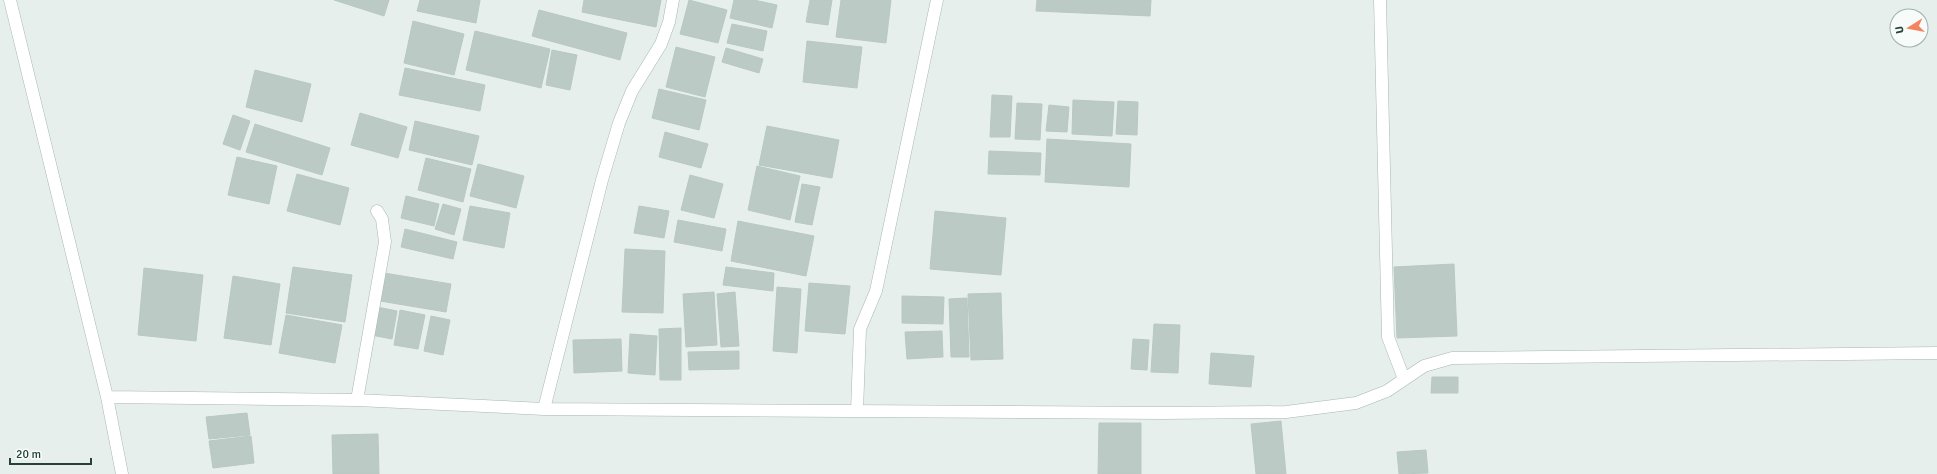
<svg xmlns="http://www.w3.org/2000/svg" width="1937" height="474" font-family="Signika,sans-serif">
  <rect width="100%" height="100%" fill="#e6efeb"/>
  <path fill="#bbcac4" stroke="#b8c9c2" d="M334 0H389L384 16Z
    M420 0H480L476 23 417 11Z
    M584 0H661L656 27 582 12Z
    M689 0 727 10 718 43 680 34Z
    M734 0H754L777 5 772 28 730 18Z
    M810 0H832L828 25 806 22Z
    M841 0H891L886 43 836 37Z
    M1037 0H1151L1150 16 1036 11Z
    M539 10 627 33 620 60 532 36Z
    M413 21 464 34 454 75 404 63Z
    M732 24 767 31 763 51 727 43Z
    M475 31 550 49 541 88 466 70Z
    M807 41 862 47 857 88 803 82Z
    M676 47 715 57 705 97 666 87Z
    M726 48 763 59 759 73 722 62Z
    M552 50 577 55 570 90 546 85Z
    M405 68 485 85 480 111 399 95Z
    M255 70 311 84 302 122 246 107Z
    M659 89 706 100 699 130 652 118Z
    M992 95 1012 96 1010 137H990Z
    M1073 100 1114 102 1112 136 1072 134Z
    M1118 101 1138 102 1137 135 1116 134Z
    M1017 103 1042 104 1040 140 1015 139Z
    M1049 105 1069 107 1067 132 1046 131Z
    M360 113 407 127 398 158 351 145Z
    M233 115 250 121 240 150 223 144Z
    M415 121 479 136 472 165 409 150Z
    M255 124 330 148 322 175 246 152Z
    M767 126 839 140 832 178 759 165Z
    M665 132 708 144 701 168 659 157Z
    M1047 139 1131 144 1129 187 1045 182Z
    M989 151 1041 153 1040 175 988 174Z
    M237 157 277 166 269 204 228 195Z
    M426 158 471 169 463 202 418 190Z
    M478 164 524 176 516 208 470 196Z
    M757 166 800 176 790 220 748 210Z
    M297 174 349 188 340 225 287 211Z
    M690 175 723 184 714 218 681 210Z
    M802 184 820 187 812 225 795 222Z
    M406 196 439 204 434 226 401 218Z
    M443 204 461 209 454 235 435 229Z
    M470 206 510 213 504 248 463 240Z
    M639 206 669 211 664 238 634 233Z
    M935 211 1006 218 1001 275 930 269Z
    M678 220 726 229 722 251 674 242Z
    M738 221 814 236 806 276 731 261Z
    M405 229 457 242 453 259 401 247Z
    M625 249 665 251 663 313 622 312Z
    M1454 264 1457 336 1397 338 1394 267Z
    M293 267 352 275 345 322 286 313Z
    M726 267 774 273 773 291 723 285Z
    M144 268 203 275 196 341 138 335Z
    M384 273 451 284 446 312 380 301Z
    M233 276 280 284 271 345 224 338Z
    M809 283 850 286 845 334 805 331Z
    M777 287 801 289 797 353 773 351Z
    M714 292 717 345 686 347 683 294Z
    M735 292 739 346 721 347 717 294Z
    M1001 293 1003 359 971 360 968 294Z
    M902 296 944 297 943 324 902 323Z
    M967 298 969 357H951L949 299Z
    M377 307 397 311 392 339 371 335Z
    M400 310 425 315 418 349 394 345Z
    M286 315 342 325 335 363 279 353Z
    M431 316 450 320 443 355 424 351Z
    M1154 324 1180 325 1178 373 1151 372Z
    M681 328V380H660L659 329Z
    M942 331 943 357 907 359 905 332Z
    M630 334 657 336 655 375 628 373Z
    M621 339 622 371 574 373 573 340Z
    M1133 339 1149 340 1147 370 1131 369Z
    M739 351V369L689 370 688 352Z
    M1211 353 1254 356 1251 387 1209 384Z
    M1432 377H1458V393H1431Z
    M247 413 250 435 209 439 206 417Z
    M1281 421 1286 474H1256L1251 424Z
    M1099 423H1141V474H1098Z
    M378 434 379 474H333L332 435Z
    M251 436 254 463 213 468 209 441Z
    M1426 450 1428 473 1399 474 1397 452Z"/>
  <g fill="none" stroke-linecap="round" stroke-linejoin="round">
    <g stroke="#a8b8b2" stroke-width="13">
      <path id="minor" d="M10 0 107 397
        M1380 0 1388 337 1404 379
        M357 400 385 242 382 219 377 211
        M544 409 602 180 619 123 632 91 661 44 669 22 673 0
        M857 411 860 329 876 291 937 0
        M122 474 107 397 357 400 544 409 1162 413 1286 412 1356 403 1387 391 1424 366 1452 358 1937 353"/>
    </g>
    <use href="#minor" stroke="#fff" stroke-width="12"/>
  </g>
  <g transform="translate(1909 28) rotate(259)"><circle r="19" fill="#f7fbf9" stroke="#a3b1ad"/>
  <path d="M0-3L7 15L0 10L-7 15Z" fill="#f4845f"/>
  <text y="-6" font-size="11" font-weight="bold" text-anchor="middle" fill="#24423a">U</text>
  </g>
  <path d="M10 458v6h81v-6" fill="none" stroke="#24423a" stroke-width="2"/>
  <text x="16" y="458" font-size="12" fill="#24423a" stroke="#f7fbf9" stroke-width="3" paint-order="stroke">20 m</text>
</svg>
